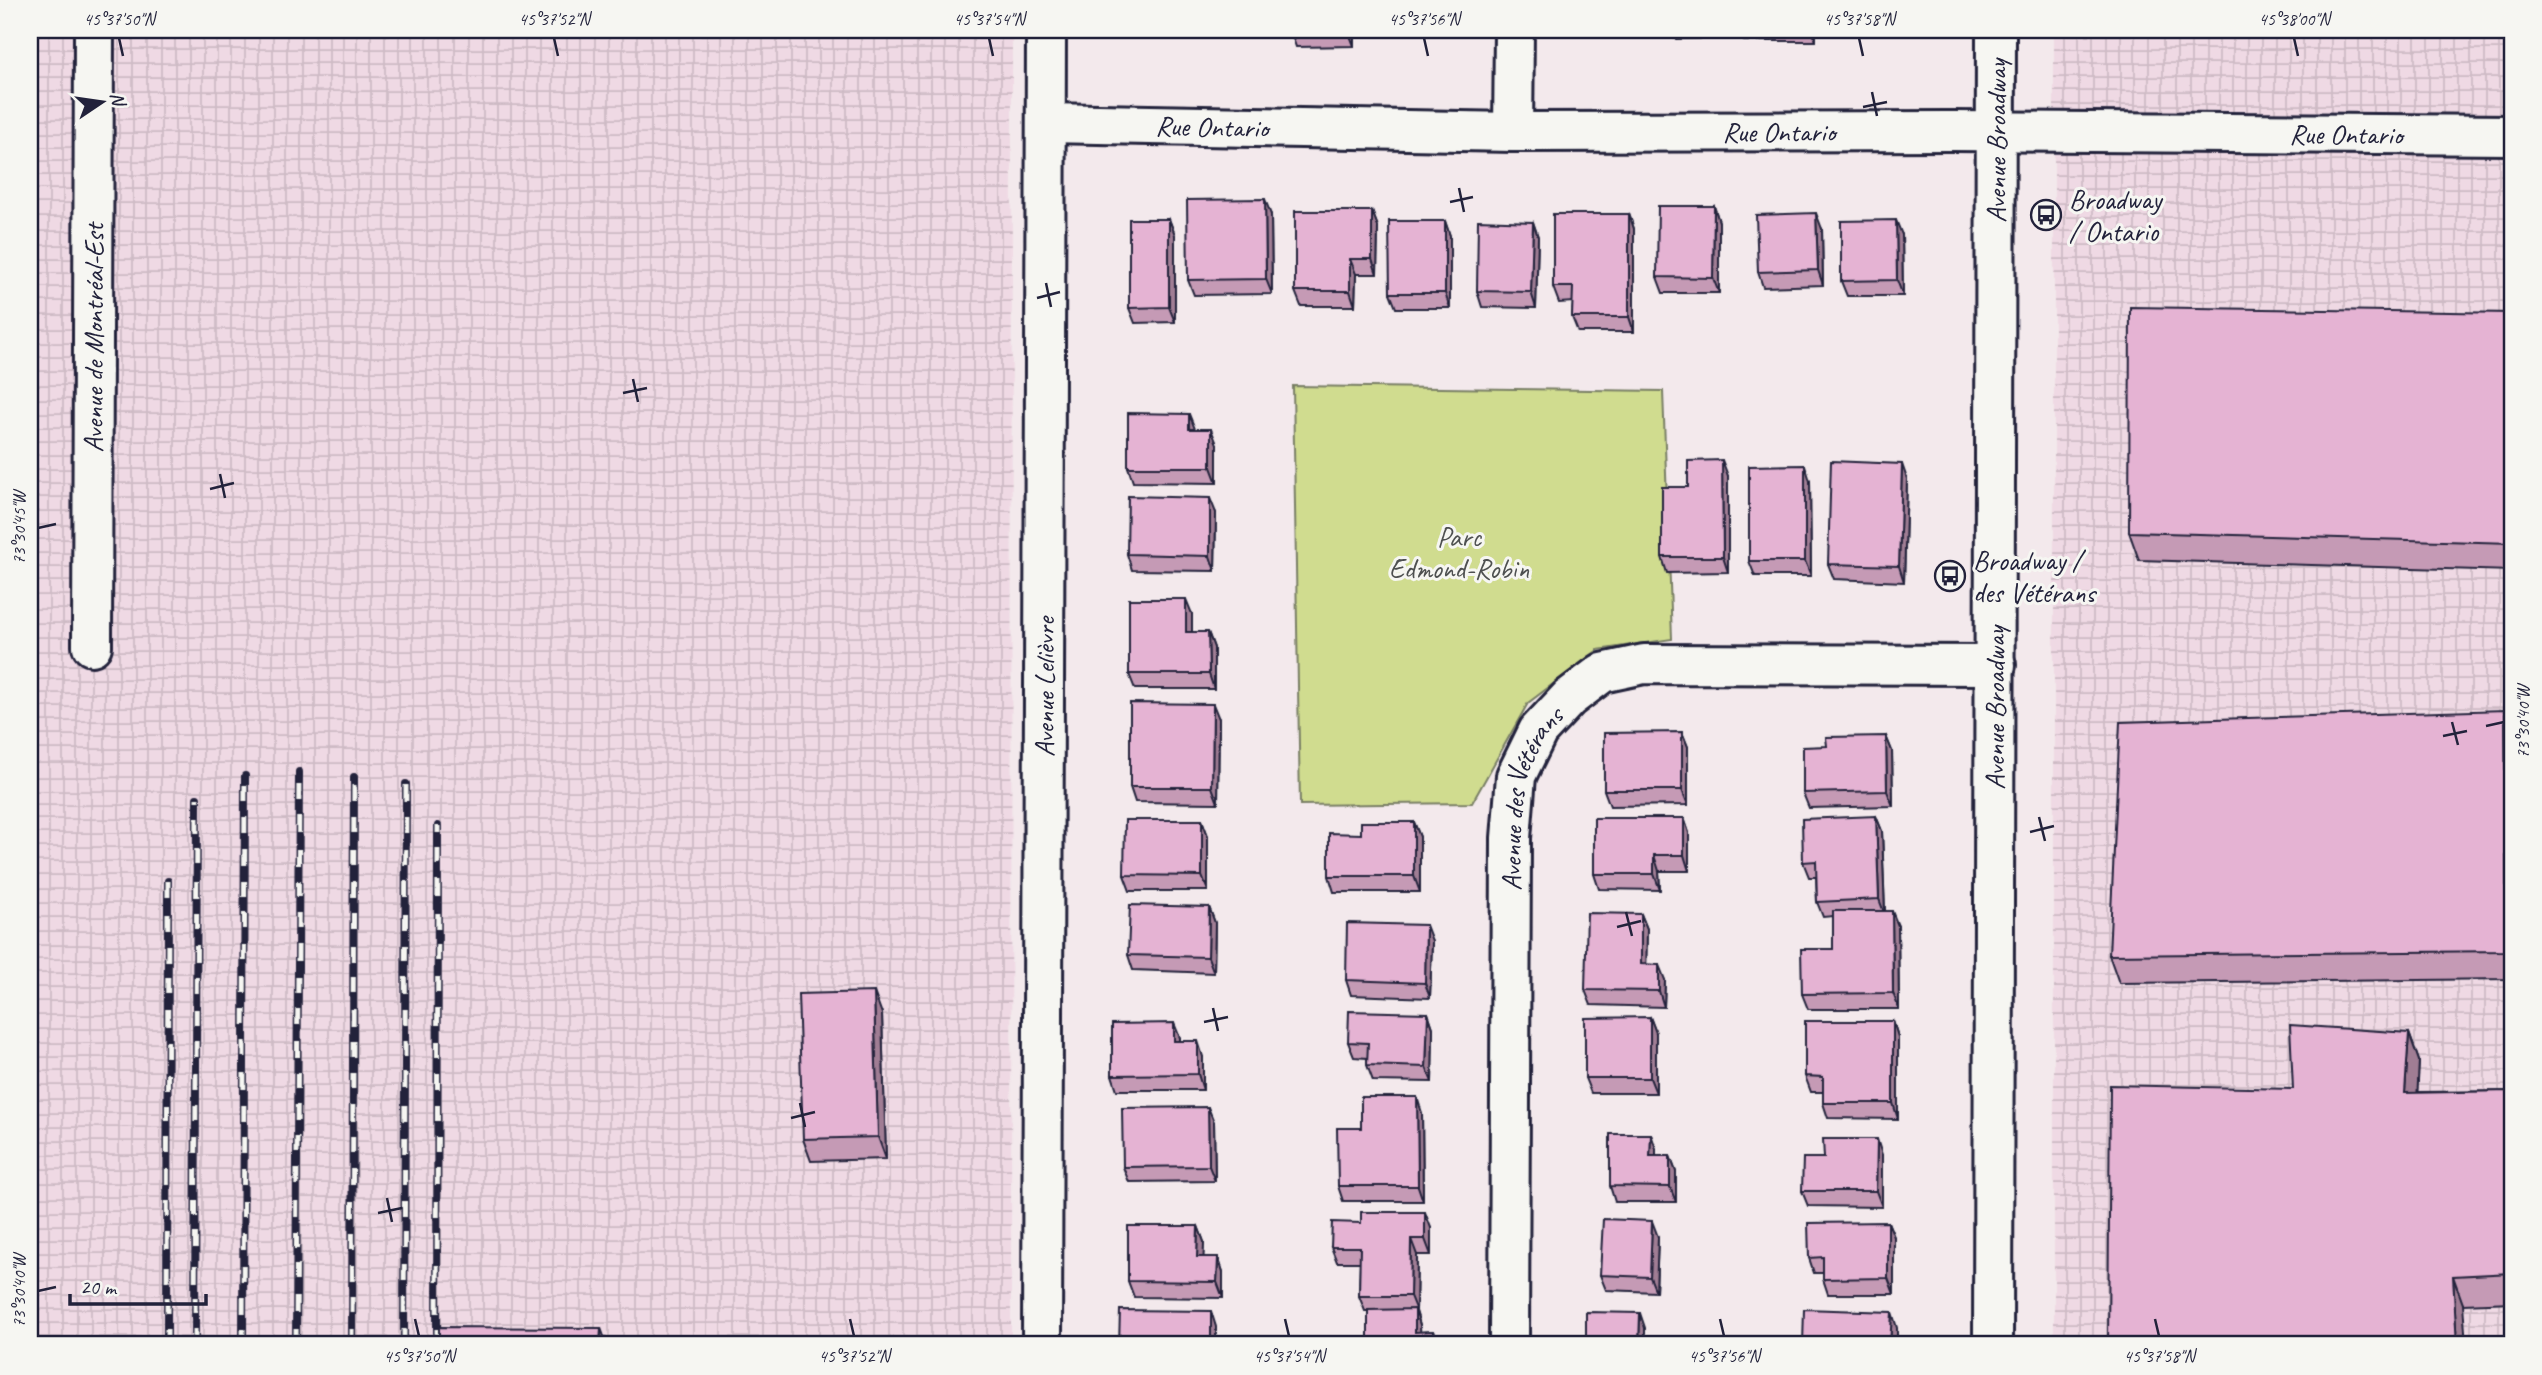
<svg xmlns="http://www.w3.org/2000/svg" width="2542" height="1375" font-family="Caveat,sans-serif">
  <defs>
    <pattern id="industrial-grid" width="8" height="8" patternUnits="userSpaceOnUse" patternTransform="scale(1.75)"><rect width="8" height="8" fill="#efd9e4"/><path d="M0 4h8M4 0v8" fill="none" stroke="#cdbac4"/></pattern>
  </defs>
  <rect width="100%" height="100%" fill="#f3e9ec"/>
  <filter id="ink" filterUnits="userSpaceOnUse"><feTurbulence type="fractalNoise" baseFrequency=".0143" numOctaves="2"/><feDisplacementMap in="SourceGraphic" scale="14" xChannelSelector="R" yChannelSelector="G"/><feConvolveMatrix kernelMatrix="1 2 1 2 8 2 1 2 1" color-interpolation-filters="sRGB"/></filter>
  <g filter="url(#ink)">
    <path fill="url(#industrial-grid)" d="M30 30H1012L1011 1345H30Z
      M2054 30H2512V1345H2054Z"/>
    <path fill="#d0dc8f" stroke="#797f65" stroke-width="2" d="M1293 386 1663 391 1672 639 1598 650 1528 703 1472 803 1300 805Z"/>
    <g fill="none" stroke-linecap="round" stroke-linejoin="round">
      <g stroke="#22223b" stroke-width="44">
        <g id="street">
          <path id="s1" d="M1046 123 1513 132 1953 131 2512 135"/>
          <path d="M1513 132 1514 30"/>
          <path id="s2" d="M92 646 94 30"/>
          <path id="s3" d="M1042 1345 1046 30"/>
          <path id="s4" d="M1509 1345 1511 838 1516 776 1538 731 1569 698 1602 673 1644 664 1996 665"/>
        </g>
      </g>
      <g stroke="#22223b" stroke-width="44">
        <g id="secondary">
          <path id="s5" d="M1993 1345 1996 30"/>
        </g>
      </g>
      <use href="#street" stroke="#f6f6f2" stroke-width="38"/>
      <use href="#secondary" stroke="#f6f6f2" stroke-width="38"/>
      <g stroke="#22223b" stroke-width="8">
        <path id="rail" d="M167 1345 168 881
          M195 1345 197 798
          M243 1345 245 776
          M296 1345 299 772
          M352 1345 354 777
          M404 1345 406 784
          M437 1345 438 826"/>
      </g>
      <use href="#rail" stroke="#f6f6f2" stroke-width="5" stroke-dasharray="16" stroke-linecap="butt"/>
    </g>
    <path fill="#c59ab5" stroke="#22223b" stroke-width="2" d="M1113 30H1172V33H1114Z
      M1208 30H1266V33H1209Z
      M1290 30H1354V46L1296 47Z
      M1389 30H1448V32L1390 34Z
      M1672 30H1725V38L1676 39Z
      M1740 30H1816V41H1744Z
      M1714 206 1719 222V293H1663L1657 277Z
      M1372 211 1378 227 1377 274H1356L1355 306H1301L1295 291Z
      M1629 214 1634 229V332H1578L1572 317 1573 302 1559 303 1553 287Z
      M1271 215 1272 294 1194 295 1188 280Z
      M1169 219 1175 235V322L1135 323 1129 308Z
      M1445 221 1450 236V308H1396L1390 293Z
      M1533 222 1538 237 1536 308 1482 307 1477 291Z
      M1822 229 1823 285 1763 287 1758 272Z
      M1902 235 1903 296H1847L1841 281Z
      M2512 313V571L2139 560 2129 532Z
      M1195 429 1217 444V483L1133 482 1128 467Z
      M1728 476V572L1667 573 1662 557 1688 487Z
      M1907 479 1904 582 1834 579 1828 564Z
      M1810 481 1811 576H1755L1749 561Z
      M1216 513 1215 571 1132 570 1127 554Z
      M1192 614V632H1208L1214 648V689H1135L1129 674Z
      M1219 719 1218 803 1135 802 1130 787Z
      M2512 730V979L2119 983 2109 955Z
      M1682 732 1688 747V805L1610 806 1604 790Z
      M1886 736 1892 751 1893 806 1809 808 1803 793Z
      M1876 816 1882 831 1885 911 1898 926 1899 1009H1808L1802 994 1833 949V916L1823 917 1817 902 1816 877H1809L1803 862Z
      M1684 818 1689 833V871H1659L1660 890 1599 889 1594 874Z
      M1202 820 1208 836V891H1130L1124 875Z
      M1414 822 1420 837V892H1334L1329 876 1361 834Z
      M1209 907 1215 923 1214 973 1133 970 1128 955Z
      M1641 914 1647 929 1646 964 1665 980 1664 1007 1591 1005 1585 990Z
      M1432 941 1430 998 1351 995 1346 980Z
      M1428 1013 1433 1028 1432 1082 1373 1081 1367 1065V1058L1354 1057 1348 1042Z
      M882 1014 886 1159 811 1161 803 1139Z
      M1650 1017 1656 1033V1093H1591L1585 1078Z
      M1893 1021 1898 1037V1119L1828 1118 1823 1103V1092H1811L1805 1076Z
      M2409 1033 2419 1061 2417 1092 2512 1091V1302L2463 1304 2293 1089Z
      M1180 1038V1041L1203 1057V1090H1117L1112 1075Z
      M1422 1113 1423 1201H1343L1338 1186 1361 1128Z
      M1214 1122 1215 1181 1129 1182 1123 1167Z
      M1656 1149V1156H1670L1676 1172V1202H1615L1610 1186Z
      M1882 1155V1207L1808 1206 1802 1191 1824 1158Z
      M1888 1222 1894 1237V1294H1828L1823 1279V1273H1814L1809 1258Z
      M1198 1226 1204 1242 1203 1257H1218L1223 1272V1298L1134 1297 1128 1281Z
      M1431 1228V1255H1417L1416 1311 1420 1325V1332L1433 1331 1438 1345H1368V1311H1365L1359 1296 1360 1262H1337L1331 1247Z
      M1658 1237 1656 1292 1606 1290 1600 1275Z"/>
    <path fill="#a07d94" stroke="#22223b" stroke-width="2" d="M1348 30H1354V46Z
      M1812 30H1816V41Z
      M1265 199 1271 215 1272 294 1266 279Z
      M1714 206 1719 222V293L1713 278Z
      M1372 211 1378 227 1377 274 1372 259Z
      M1816 213 1822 229 1823 285 1818 270Z
      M1629 214 1634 229V332L1629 317Z
      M1169 219 1175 235V322L1169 307Z
      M1896 220 1902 235 1903 296 1897 280Z
      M1445 221 1450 236V308L1445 293Z
      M1533 222 1538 237 1536 308 1531 292Z
      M1350 259 1356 274 1355 306 1350 291Z
      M1189 414 1195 429H1189Z
      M1211 429 1217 444V483L1211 467Z
      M1722 460 1728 476V572L1723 557Z
      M1902 464 1907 479 1904 582 1899 566Z
      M1805 465 1810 481 1811 576 1805 561Z
      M1210 498 1216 513 1215 571 1210 556Z
      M1186 599 1192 614V648L1186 632Z
      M1208 632 1214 648V689L1209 674Z
      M1213 704 1219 719 1218 803 1212 787Z
      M2505 710 2512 730V964L2507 951Z
      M1682 732 1688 747V805L1682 790Z
      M1886 736 1892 751 1893 806 1887 791Z
      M1876 816 1882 831 1885 915 1879 899Z
      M1684 818 1689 833V871L1684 855Z
      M1202 820 1208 836V891L1202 876Z
      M1414 822 1420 837V892L1414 876Z
      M1654 855 1659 871 1660 890 1654 874Z
      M1209 907 1215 923 1214 973 1208 957Z
      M1892 911 1898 926 1899 1009 1893 993Z
      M1641 914 1647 929 1646 980 1641 964Z
      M1426 925 1432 941 1430 998 1425 983Z
      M1659 965 1665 980 1664 1007 1659 991Z
      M874 992 882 1014 886 1159 878 1137Z
      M1428 1013 1433 1028 1432 1082 1426 1067Z
      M1650 1017 1656 1033V1093L1650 1078Z
      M1893 1021 1898 1037V1119L1893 1103Z
      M1174 1023 1180 1038V1056L1174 1041Z
      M2409 1033 2419 1061 2416 1121 2405 1093Z
      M1198 1041 1203 1057V1090L1198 1074Z
      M1417 1097 1422 1113 1423 1201 1418 1186Z
      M1208 1107 1214 1122 1215 1181 1209 1166Z
      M1651 1134 1656 1149V1171L1650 1156Z
      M1877 1139 1882 1155V1207L1876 1191Z
      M1670 1156 1676 1172V1202L1670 1187Z
      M1425 1212 1431 1228V1255L1425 1239Z
      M1652 1221 1658 1237 1656 1292 1650 1277Z
      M1888 1222 1894 1237V1294L1888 1278Z
      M1198 1226 1204 1242 1203 1272 1197 1257Z
      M1411 1239 1417 1255 1416 1311 1410 1296Z
      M1218 1257 1223 1272V1298L1217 1282Z
      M2453 1276 2463 1304 2466 1345H2457Z
      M1415 1309 1420 1325 1421 1345 1415 1332Z
      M1211 1311 1216 1327V1345H1211Z
      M1892 1312 1897 1328V1345H1890Z
      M1640 1313 1645 1328V1345H1639Z
      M601 1328 607 1345H600Z
      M1433 1331 1438 1345H1433Z"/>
    <path fill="#e5b3d3" stroke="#22223b" stroke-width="2" d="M1265 199 1266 279 1188 280 1187 200Z
      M1658 206H1714L1713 278 1657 277Z
      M1295 211H1372V259H1350V291H1295Z
      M1816 213 1818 270 1758 272 1756 215Z
      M1553 214H1629V317H1572L1573 287H1553Z
      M1129 219H1169V307L1129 308Z
      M1478 220 1533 222 1531 292 1477 291Z
      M1896 220 1897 280 1841 281V221Z
      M1389 221H1445V293H1390Z
      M2130 307 2512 313V543L2129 532Z
      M1128 413 1189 414V429H1211V467H1128Z
      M1722 460 1723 557H1662V487H1688V461Z
      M1831 461 1902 464 1899 566 1828 564Z
      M1805 465V561H1749V466Z
      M1128 496 1210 498V556L1127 554Z
      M1129 599H1186V632H1208L1209 674H1129Z
      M1130 703 1213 704 1212 787H1130Z
      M2505 710 2507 951 2109 955 2120 722Z
      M1682 732V790H1604V733Z
      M1886 736 1887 791 1803 793V747L1827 746 1826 737Z
      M1876 816 1879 899 1817 902 1816 861 1803 862 1802 819Z
      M1594 818H1684V855H1654V874H1594Z
      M1125 820H1202V876L1124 875Z
      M1361 822H1414V876H1329V833L1361 834Z
      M1130 905 1209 907 1208 957 1128 955Z
      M1833 911H1892L1893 993 1802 994 1801 949H1833Z
      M1587 913 1641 914V964L1659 965V991L1585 990Z
      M1347 923 1426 925 1425 983 1346 980Z
      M874 992 878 1137 803 1139 798 994Z
      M1349 1011 1428 1013 1426 1067 1367 1065 1368 1043 1348 1042Z
      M1650 1017V1078H1585V1018Z
      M1805 1021H1893V1103H1823V1077L1805 1076Z
      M1174 1023V1041H1198V1074L1112 1075V1024Z
      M2290 1025 2409 1033 2405 1093 2512 1091V1273L2453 1276 2457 1345H2108L2110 1085 2293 1089Z
      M1361 1097H1417L1418 1186H1338L1337 1128H1361Z
      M1208 1107 1209 1166 1123 1167 1122 1108Z
      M1610 1134H1651L1650 1156H1670V1187L1610 1186Z
      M1823 1139H1877L1876 1191H1802L1803 1158H1824Z
      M1361 1212H1425V1239H1411L1410 1296H1359L1360 1247H1331L1332 1222 1361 1223Z
      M1603 1219 1652 1221 1650 1277 1600 1275Z
      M1888 1222V1278L1823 1279V1257L1809 1258 1808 1223Z
      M1128 1226H1198L1197 1257H1218L1217 1282 1128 1281Z
      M1415 1309V1332L1433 1331V1345H1368V1310Z
      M1804 1309 1892 1312 1890 1345H1803Z
      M1120 1310 1211 1311V1345H1119Z
      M1586 1312 1640 1313 1639 1345H1586Z
      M439 1327 601 1328 600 1345H439Z"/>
  </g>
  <path fill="none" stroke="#22223b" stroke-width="2.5" d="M119 38 123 56M554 38 558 56M989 38 993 56M1424 38 1428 56M1859 38 1863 56M2294 38 2298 56M1872 92 1877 116M1863 107 1887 102M1459 188 1464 212M1450 202 1473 197M1046 283 1051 307M1037 298 1060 292M633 379 638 402M623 393 647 388M220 474 225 498M210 489 234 483M38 528 56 524M2452 722 2458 745M2486 726 2504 722M2443 736 2467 731M2039 817 2045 841M2030 832 2054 826M1626 912 1632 936M1617 927 1641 921M1213 1008 1218 1031M1204 1022 1228 1017M800 1103 805 1127M791 1118 815 1112M387 1198 392 1222M378 1213 402 1208M38 1291 56 1287M415 1319 419 1336M850 1319 854 1336M1285 1319 1289 1336M1720 1319 1724 1336M2155 1319 2159 1336"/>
  <defs>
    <g id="bus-ring" transform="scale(1.575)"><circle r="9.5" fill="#f6f6f2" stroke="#22223b" stroke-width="1.5"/><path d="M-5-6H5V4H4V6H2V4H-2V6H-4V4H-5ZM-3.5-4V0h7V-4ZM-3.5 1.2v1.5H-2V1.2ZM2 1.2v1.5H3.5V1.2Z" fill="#22223b"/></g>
  </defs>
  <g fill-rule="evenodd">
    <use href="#bus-ring" x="2046" y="215"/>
    <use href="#bus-ring" x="1950" y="576"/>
  </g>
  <g text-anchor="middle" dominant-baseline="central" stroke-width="6" stroke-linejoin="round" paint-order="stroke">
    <g font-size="28" fill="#22223b" stroke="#f6f6f2">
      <text stroke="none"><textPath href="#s1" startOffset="166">Rue Ontario</textPath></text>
      <text stroke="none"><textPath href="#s1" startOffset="733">Rue Ontario</textPath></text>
      <text stroke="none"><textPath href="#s1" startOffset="1300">Rue Ontario</textPath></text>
      <text stroke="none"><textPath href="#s5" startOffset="1204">Avenue Broadway</textPath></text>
      <text stroke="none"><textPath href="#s2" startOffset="308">Avenue de Montréal-Est</textPath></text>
      <text stroke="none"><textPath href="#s3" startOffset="658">Avenue Lelièvre</textPath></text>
      <text stroke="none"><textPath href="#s5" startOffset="637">Avenue Broadway</textPath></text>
      <text stroke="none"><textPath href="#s4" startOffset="551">Avenue des Vétérans</textPath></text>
    </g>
    <g font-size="28" fill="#22223b" stroke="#f6f6f2" text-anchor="start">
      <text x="2069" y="199">Broadway<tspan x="2069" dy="32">/ Ontario</tspan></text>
      <text x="1973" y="560">Broadway /<tspan x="1973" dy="32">des Vétérans</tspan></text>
    </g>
    <g font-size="28" fill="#4e5050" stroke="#f6f6f2">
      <text x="1459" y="536">Parc<tspan x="1459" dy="32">Edmond-Robin</tspan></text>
    </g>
  </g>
  <rect width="2542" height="1375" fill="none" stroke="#f6f6f2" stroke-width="77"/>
  <g transform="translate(102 102) rotate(77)" stroke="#f6f6f2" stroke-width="5" paint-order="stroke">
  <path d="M0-5L12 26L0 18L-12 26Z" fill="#22223b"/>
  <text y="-10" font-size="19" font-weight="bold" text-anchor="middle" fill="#22223b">N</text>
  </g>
  <path d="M70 1294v10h136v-10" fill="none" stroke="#22223b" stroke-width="3.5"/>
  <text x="80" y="1294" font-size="21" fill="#22223b" stroke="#f6f6f2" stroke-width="5" paint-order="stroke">20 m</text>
  <rect x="38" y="38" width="2466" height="1298" fill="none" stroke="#22223b" stroke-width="2.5"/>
  <g font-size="18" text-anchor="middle" fill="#22223b">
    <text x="119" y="25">45°37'50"N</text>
    <text x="554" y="25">45°37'52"N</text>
    <text x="989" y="25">45°37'54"N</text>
    <text x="1424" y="25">45°37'56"N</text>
    <text x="1859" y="25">45°37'58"N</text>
    <text x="2294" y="25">45°38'00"N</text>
    <text transform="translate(19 528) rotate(-90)" y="6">73°30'45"W</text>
    <text transform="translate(2523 722) rotate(-90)" y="6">73°30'40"W</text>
    <text transform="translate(19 1291) rotate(-90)" y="6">73°30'40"W</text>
    <text x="419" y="1362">45°37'50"N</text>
    <text x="854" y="1362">45°37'52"N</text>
    <text x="1289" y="1362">45°37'54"N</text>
    <text x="1724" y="1362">45°37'56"N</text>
    <text x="2159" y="1362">45°37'58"N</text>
  </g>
</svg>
